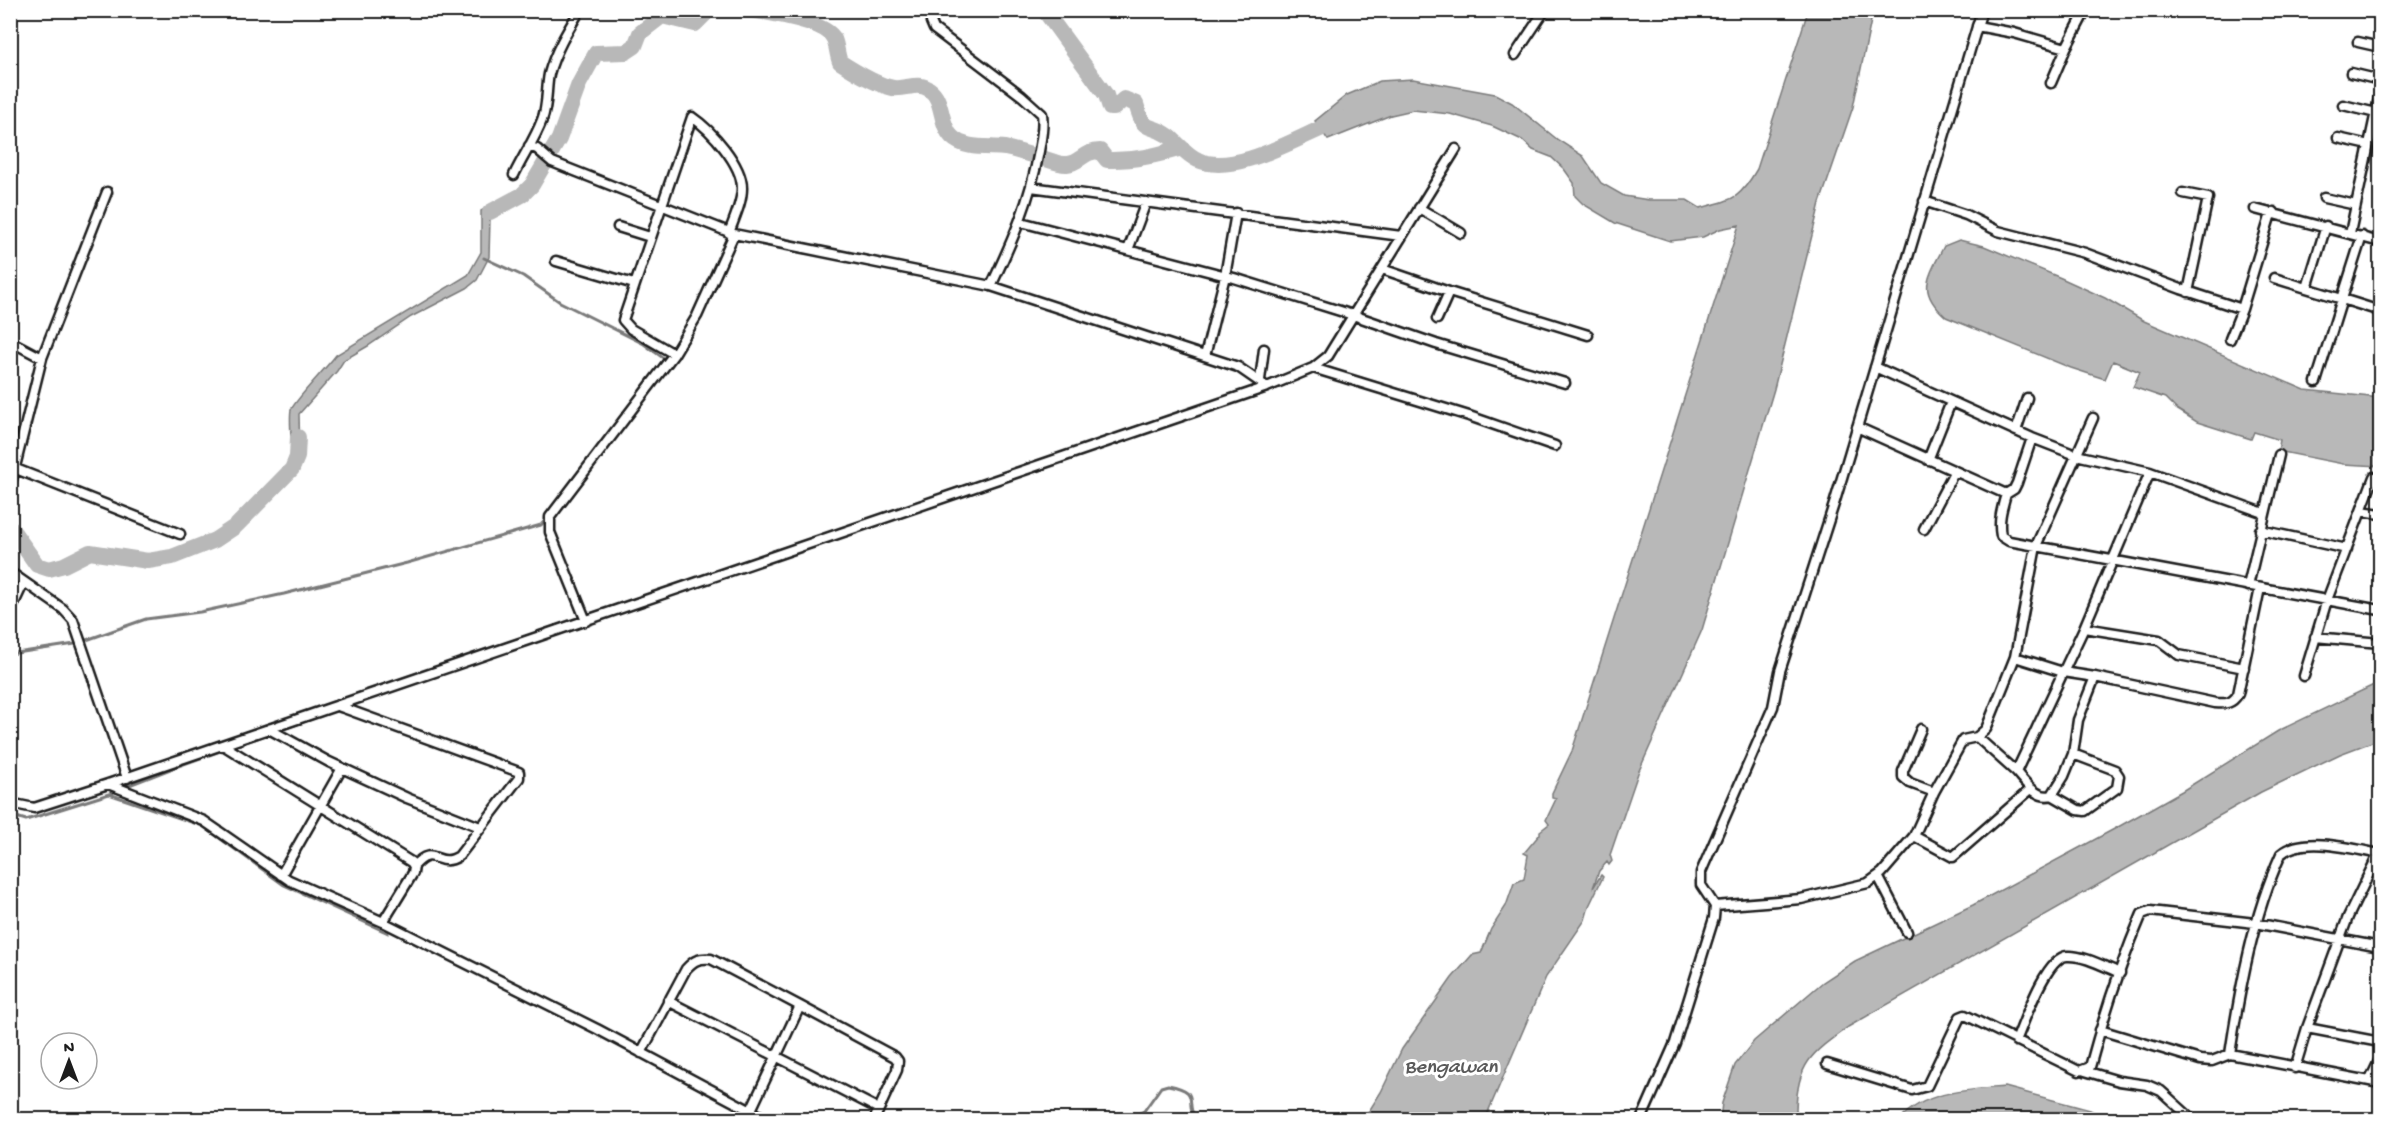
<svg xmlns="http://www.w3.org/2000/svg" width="2391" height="1130" font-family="'Gochi Hand',sans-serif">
  <rect width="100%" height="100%" fill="#fff"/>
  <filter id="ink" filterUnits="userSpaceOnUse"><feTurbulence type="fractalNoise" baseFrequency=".0167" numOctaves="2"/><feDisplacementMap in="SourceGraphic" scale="12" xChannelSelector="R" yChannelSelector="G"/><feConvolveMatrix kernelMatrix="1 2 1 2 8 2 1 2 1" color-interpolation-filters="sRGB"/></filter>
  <g filter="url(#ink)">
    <path fill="#b8b8b8" stroke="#7a7a7a" stroke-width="1.5" d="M1808 11H1873L1853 107 1820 203 1774 389 1702 630 1638 773 1610 855 1612 861 1609 865 1607 862 1599 871 1593 888 1601 875 1603 877 1589 906 1585 920 1546 977 1485 1119H1364L1381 1092 1402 1049 1452 978 1472 955 1481 953 1491 929 1506 906 1514 883 1524 879 1528 855 1524 853 1540 834V831L1549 824 1546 820 1556 799 1552 798V793L1572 751 1739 225 1720 229 1703 237 1670 241 1615 223 1583 204 1575 196 1574 183 1564 169 1551 157 1533 150 1522 140 1492 126 1450 114 1413 110 1391 115 1328 140 1315 121 1347 95 1380 81 1413 79 1495 94 1512 103 1558 140 1583 156 1601 183 1624 196 1649 200H1687L1700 208C1734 199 1739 200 1757 169Z
      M507 196 511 205 490 219 489 257 477 280 467 288 411 317 368 346 344 360 337 371 299 414 300 458 292 457C292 445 289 419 291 410 294 401 328 366 336 355L468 275 481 252V211Z
      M1959 240 1984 246 2061 278 2105 298 2144 321 2305 390 2380 398V466L2343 464 2278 451 2280 440 2254 432 2251 439 2197 422 2176 409 2165 398 2133 387 2140 372 2113 361 2105 379 2071 368 1946 317C1916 291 1928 278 1944 246Z
      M2380 682V739L2340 754 2261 792 1848 1027C1812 1053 1797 1063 1796 1110L1803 1119 1720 1120 1722 1103 1735 1065 1754 1041 1823 982 1855 961 1973 905 2118 827 2182 791 2278 731Z
      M2005 1087 2090 1110 2109 1119H1900C1926 1090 1969 1090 2005 1087Z"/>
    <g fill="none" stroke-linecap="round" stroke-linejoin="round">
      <path stroke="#7a7a7a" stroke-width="3" d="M484 258 523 276 560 302 644 344 666 360
        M10 654 75 644 146 619 200 612 284 594 407 563 541 525 548 517
        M124 787 178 766 334 711 347 713
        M109 794 118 790
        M10 815 26 820 109 794 203 826 284 885 388 933
        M1126 1120 1144 1111 1161 1087 1168 1085C1204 1092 1182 1102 1197 1120"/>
      <path stroke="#b8b8b8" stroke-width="16" d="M752 10C770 13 827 22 834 39 837 46 837 55 840 62 854 71 876 85 893 88 905 90 917 81 929 89 944 99 939 124 952 137 965 150 989 146 1005 148 1016 150 1026 154 1036 156 1045 158 1059 165 1067 164 1081 163 1082 151 1100 151L1107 160C1134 161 1157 155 1182 148
        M1044 10 1106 95 1110 108H1114L1124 99 1136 104C1146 137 1146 120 1169 136 1179 144 1186 155 1198 160 1234 176 1295 139 1329 125L1340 118
        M490 212 522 195 532 185 559 139 579 84 596 53 626 52 635 46 640 33 662 16 695 24 709 10
        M10 527 37 565 49 569 64 565 90 552 148 561 172 557 215 540 236 526 292 469 297 457 298 437"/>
      <g stroke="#1c1c1c" stroke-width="13">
        <path id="minor" d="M936 10 931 22 934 29 1022 96 1042 114C1044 127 1041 139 1039 151 1030 201 1013 240 991 286
          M2372 10 2380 12
          M1977 26 2014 33 2066 48
          M2358 42 2380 47
          M1515 55 1545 10
          M2351 73 2380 80
          M2051 83 2066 48 2086 10
          M2343 105 2376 113
          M2338 138 2369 145
          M529 146 537 149 552 162 734 234 991 286 1238 367 1267 387
          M514 175C523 156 535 139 542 120 548 105 546 89 549 74 555 51 568 30 580 10
          M1031 187 1401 236
          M2183 193 2208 198 2188 292
          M2324 198 2356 205
          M1924 201 1966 215 1998 231 2085 253 2181 289 2242 309 2270 217 2274 212
          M1419 208 1461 233
          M2255 209 2380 242
          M1021 222 1234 278 1353 315 1436 344 1565 383
          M618 227 650 237
          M2350 233 2380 93
          M1128 250 1146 202
          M556 261 634 284
          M1382 269 1449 292 1588 335
          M2274 278 2342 299 2362 236
          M2307 288 2326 226
          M1437 319 1449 292
          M2230 339 2242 309
          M10 341 42 358
          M674 354 631 329 623 320 692 117C711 130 742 164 742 188 742 203 734 219 729 233
          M1205 356 1225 276 1236 213
          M1875 367 2032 438 2076 455 2150 472 2264 513
          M1313 368 1469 416 1555 446
          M1260 380 1264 349
          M2316 382 2342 299 2380 311
          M1857 427 2006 494C2002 508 1998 521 2001 536L2009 541 2380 610
          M2016 431 2027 398
          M1928 460 1951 402
          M11 467 180 534
          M10 487 42 358 107 192
          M2006 494 2014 489 2017 483 2032 438
          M2362 511 2380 514
          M1924 529 1954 472
          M2260 530 2347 549
          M10 572 63 609 73 620 127 778
          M2248 586 2279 455
          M10 612 24 582
          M586 621 550 532V517L674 354 697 316 734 234
          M2084 628 2159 640 2179 655 2244 668
          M2315 637 2380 643
          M2015 657 2063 672 2095 677
          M2304 676 2327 600 2374 477
          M338 706 519 772V778L459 856C437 870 434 843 414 866
          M269 729 329 762 407 798 480 827
          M1921 729 1903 771V777L1910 783 1934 792
          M1977 737 1986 729 2015 657 2036 546 2093 418
          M223 745 411 862 414 866 413 873 383 922
          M2016 772C2025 782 2037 800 2052 795L2064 776 2073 754 2078 720 2095 677 2215 703C2226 704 2232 704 2238 694L2260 588
          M108 784 204 821 289 880 383 922 597 1029 768 1120
          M2052 795 2078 810 2085 811 2117 788 2119 776 2115 770 2073 754
          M10 803 34 808 108 784 1267 387 1313 368 1328 356 1456 149
          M1914 836 1953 857 2031 789
          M281 875 342 768
          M1878 876 1907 932
          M1715 906 1701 885V872L1773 707 1780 671 1835 501 1982 10
          M1715 906 1801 899 1868 883 1882 873 1914 836 1934 792 1963 740 1977 737 2016 772 2084 628 2150 472
          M668 1001 879 1109
          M2307 1028 2380 1042
          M2100 1030 2200 1060 2212 1061 2230 1054 2380 1083
          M2016 1041C2024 1022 2046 957 2067 956 2084 955 2105 967 2120 973
          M641 1053 686 969C694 960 699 958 711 959L800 1006
          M2230 1054C2240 987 2253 916 2281 854 2303 835 2354 849 2380 854
          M1827 1064 1912 1090 1927 1086 1960 1017 1965 1015 2079 1071 2090 1067C2104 1015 2121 963 2142 914L2150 911 2255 923 2380 947
          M2295 1068 2307 1028 2348 917 2380 851
          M2085 1071 2119 1081 2147 1085 2161 1091 2193 1120
          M2370 1080 2380 1059
          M751 1110 800 1006 895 1057 898 1061 897 1070 874 1120
          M1641 1120 1675 1043 1714 918 1715 906"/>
      </g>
      <use href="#minor" stroke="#fff" stroke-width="8"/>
    </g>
  </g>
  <g text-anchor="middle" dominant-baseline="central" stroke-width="6" stroke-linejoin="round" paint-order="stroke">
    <g font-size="21" font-style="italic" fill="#5a5a5a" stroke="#fff">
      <text x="1451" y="1068">Bengawan</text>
    </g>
  </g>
  <rect width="2391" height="1130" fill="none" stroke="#fff" stroke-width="36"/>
  <rect x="18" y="18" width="2355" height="1094" fill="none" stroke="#1c1c1c" stroke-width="2" filter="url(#ink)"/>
  <g transform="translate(69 1061)"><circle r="28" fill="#ffffff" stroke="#a4a4a4" stroke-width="1.5"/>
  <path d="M0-4.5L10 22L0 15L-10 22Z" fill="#1c1c1c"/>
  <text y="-9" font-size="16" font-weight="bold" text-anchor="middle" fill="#1c1c1c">N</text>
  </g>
</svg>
